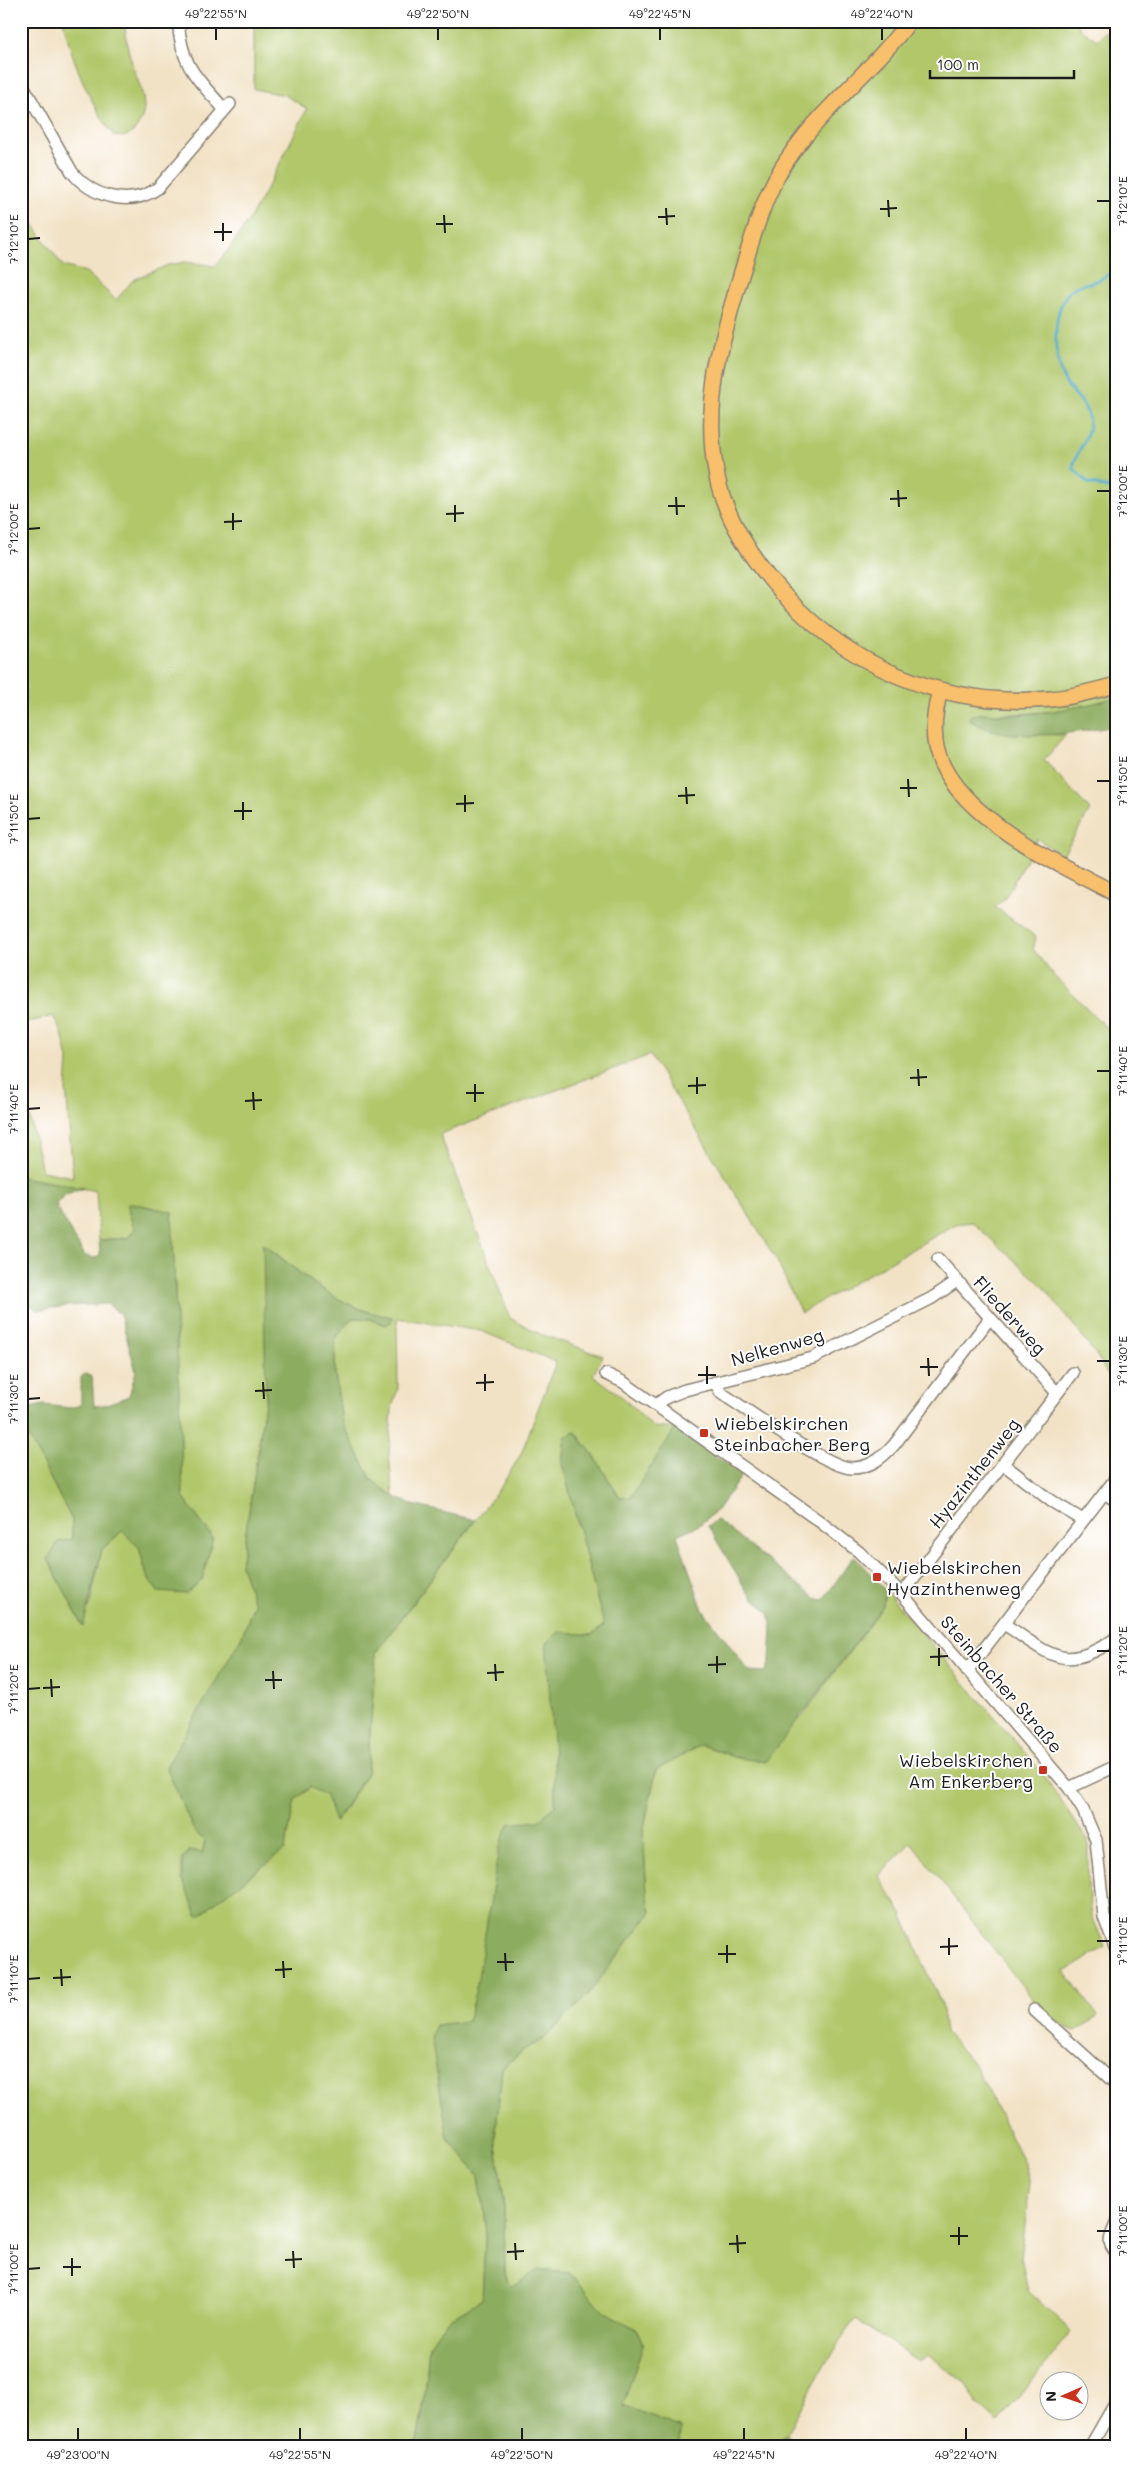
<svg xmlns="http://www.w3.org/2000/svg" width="1137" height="2468" font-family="Mali,sans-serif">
  <rect width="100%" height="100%" fill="#fff"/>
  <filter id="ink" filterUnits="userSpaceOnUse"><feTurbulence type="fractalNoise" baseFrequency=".02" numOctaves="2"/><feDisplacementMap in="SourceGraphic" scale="10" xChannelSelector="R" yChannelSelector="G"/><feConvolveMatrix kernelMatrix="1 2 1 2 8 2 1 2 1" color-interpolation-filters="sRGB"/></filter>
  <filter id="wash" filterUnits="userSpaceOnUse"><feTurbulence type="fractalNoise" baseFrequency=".0096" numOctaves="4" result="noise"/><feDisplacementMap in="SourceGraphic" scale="20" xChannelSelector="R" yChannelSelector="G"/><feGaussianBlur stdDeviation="1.12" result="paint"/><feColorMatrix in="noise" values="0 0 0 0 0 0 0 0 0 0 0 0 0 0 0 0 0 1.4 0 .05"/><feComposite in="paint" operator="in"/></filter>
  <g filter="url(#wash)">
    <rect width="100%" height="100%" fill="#f2e2c5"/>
    <path fill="#b1c76b" stroke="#667244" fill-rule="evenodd" d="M63 21H124C126 34 127 48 131 60 137 83 153 105 137 127 131 136 125 138 114 136 89 102 73 63 63 21Z
      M254 21H1075L1080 28 1097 40 1116 21V697C1071 711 1027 716 980 713L1019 734 1066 735 1044 760 1090 810 1063 855 1037 839 1005 898 995 907 1036 937 1033 949 1053 975 1116 1037V1390L1097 1356 1044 1287 972 1222 956 1224 801 1313 777 1261 650 1055 440 1134 510 1318 540 1334 603 1356 593 1375 621 1396 653 1427 675 1429 631 1497 620 1498 594 1456 576 1432 565 1438 562 1463 604 1625 592 1635 559 1632 554 1753 556 1806 538 1821 477 1984 468 2022 435 2025 448 2138 479 2176 486 2223 482 2299 446 2321 429 2346 425 2396 416 2447H21V1422L72 1520V1539L89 1609 102 1549 122 1531 139 1547 147 1576 183 1497 172 1212 132 1203 129 1204V1214L135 1229 128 1238 99 1240 96 1191 21 1177V1079L42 1171 73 1177 66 1089 68 1059 62 1033 53 1016 21 1024V208L63 266 86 272 116 300 133 280 168 265 185 262 215 266C255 220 279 164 307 109L285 95 254 89ZM264 1244C305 1276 338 1309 391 1318L386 1325 370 1319 352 1318 335 1339V1374L342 1422 371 1479 393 1496 389 1455 392 1408 398 1388 397 1318 481 1331 556 1362 521 1454 502 1485 376 1652 367 1773 336 1822 326 1796 311 1787 295 1800 285 1850 210 1906 202 1915 190 1850 202 1853 205 1841 194 1831 242 1636 254 1604 241 1565 266 1396Z
      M885 1590 1043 1774 1088 1841V1890L1092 1916 1105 1947 1065 1972 1098 2016 1075 2032 1044 2014 911 1842 879 1876 902 1914 941 2004 945 2032 976 2067 1025 2165 1030 2183 1021 2258 1028 2291 1071 2331 998 2423 978 2405 965 2383 929 2355 918 2361 856 2319 831 2354 786 2434 771 2447H680L681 2428 622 2405 643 2346 638 2330 605 2312 570 2273 536 2270 518 2284 510 2287 505 2274 504 2199 495 2139 502 2068 525 2049 544 2039 586 1997 651 1912 647 1893 643 1832 656 1770 701 1745 739 1758 801 1718 883 1606Z"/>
    <path fill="#8cac5f" stroke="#54643e" d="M1116 697V726C1075 733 1004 745 968 719L972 715C986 712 1001 715 1015 715 1049 713 1083 707 1116 697Z
      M21 1177 84 1188 66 1194 56 1203 58 1210 85 1256 95 1258 100 1255 99 1240 128 1238 135 1229 129 1214 128 1204 132 1203 172 1212 183 1497 213 1538 202 1580 186 1594 158 1592 147 1576 139 1547 122 1531 102 1549 83 1627 48 1559 58 1542 72 1539V1520L21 1422V1410L44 1405 70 1408 81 1405V1377L85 1374 92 1377 94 1406 104 1405 129 1396 136 1371 120 1314 108 1304 68 1306 38 1310 21 1301Z
      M263 1244C305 1276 338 1309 392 1317L391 1322 386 1325 370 1319 352 1318 335 1339V1374L342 1422 371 1479 393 1496 413 1505 475 1520 376 1652 367 1773 335 1822 326 1796 310 1787 295 1800 285 1850 210 1906 202 1915H197L182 1879V1859L190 1850 202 1853 205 1841 194 1831 166 1767 242 1636 254 1604 241 1565 266 1396Z
      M675 1429 743 1474 717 1510 699 1525 677 1535 703 1610 749 1671 766 1672 770 1661 772 1630 769 1613 748 1593 708 1526 717 1520 815 1598 823 1600 854 1556 885 1590 883 1606 766 1762 739 1758 701 1745 656 1770 643 1832 647 1893 651 1912 586 1997 544 2039 525 2049 502 2068 495 2139 504 2199 505 2274 510 2286 518 2284 536 2270 570 2273 605 2312 638 2330 643 2346 623 2405 681 2428 680 2447H416L425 2396 429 2346 446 2321 482 2299 486 2223 479 2176 448 2138 431 2037 435 2025 468 2021 477 1984 499 1848 509 1824 538 1821 555 1805 554 1753 546 1643 559 1632 592 1635 604 1625 562 1463 565 1437 575 1432 594 1456 620 1498 631 1497Z
      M786 2434 803 2447H771Z"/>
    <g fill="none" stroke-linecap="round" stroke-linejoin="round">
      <path stroke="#46a7c6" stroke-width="3" d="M1116 270C1109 274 1103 278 1096 281 1088 284 1077 284 1071 290 1052 307 1052 358 1064 380 1073 396 1087 401 1089 422 1090 439 1075 452 1073 468L1088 483 1116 490"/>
    </g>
  </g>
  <g filter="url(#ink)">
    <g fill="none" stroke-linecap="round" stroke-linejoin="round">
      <g stroke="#877f70" stroke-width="14">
        <path id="minor" d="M178 21C182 68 196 77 225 110
          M21 82 72 172C92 197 130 208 158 188L230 104
          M938 1259 1057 1393
          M606 1374 623 1382 819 1521 859 1552 902 1594 1069 1788 1083 1810 1096 1840 1104 1917 1116 1950
          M715 1382 721 1393C746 1409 827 1467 851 1468 870 1468 882 1458 894 1445L990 1318
          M656 1405 667 1397 685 1390 813 1358 932 1298 957 1281
          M1003 1464 1051 1501 1083 1520
          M1105 1493 1116 1501
          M902 1594 1073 1373
          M1004 1624C1050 1654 1064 1675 1116 1638
          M967 1671 1116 1478
          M1069 1788 1116 1766
          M1034 2010 1116 2084
          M1116 2224C1111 2236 1106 2243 1116 2252
          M1090 2447 1116 2402"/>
      </g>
      <g stroke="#877f70" stroke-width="18">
        <path id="major" d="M909 21C865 82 798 124 768 195 757 220 750 246 742 272 721 340 702 406 717 477 725 516 747 550 771 580 840 664 942 709 1051 699 1073 697 1094 691 1116 685
          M940 690C935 709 932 728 936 747 951 815 1059 864 1116 894"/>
      </g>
      <use href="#minor" stroke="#fff" stroke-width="11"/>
      <use href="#major" stroke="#f8bf6c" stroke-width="15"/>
    </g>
  </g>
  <path fill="none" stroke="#1c1c1c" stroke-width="2" d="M216 28V40M438 28V40M660 28V40M882 28V40M888 200 889 217M1097 201H1110M666 208 667 225M880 209 897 208M444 215 445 233M658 217 675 216M223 223V241M436 224H453M214 232H232M28 239 40 238M898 490 899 507M1097 491H1110M676 497 677 515M890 499 907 498M455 505V522M668 506H685M233 513V530M446 514 464 513M224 522 242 521M28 529 40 528M908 779 909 797M1097 781H1110M686 787 687 804M900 788H917M465 795V812M678 796 695 795M243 802V820M456 804 474 803M234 811H252M28 819 40 818M918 1069 919 1086M1097 1071H1110M697 1077V1094M910 1078 927 1077M475 1084V1102M688 1086 706 1085M253 1092 254 1110M466 1093H484M245 1101 262 1100M28 1109 40 1108M928 1358 929 1376M1097 1361H1110M707 1366V1384M920 1367H938M485 1374V1391M698 1375H716M263 1382 264 1399M476 1383 494 1382M255 1391 272 1390M28 1399 40 1398M939 1648V1666M1097 1651H1110M717 1656V1673M930 1657 948 1656M495 1664 496 1681M708 1665 726 1664M273 1671 274 1689M487 1673 504 1672M51 1679 52 1697M265 1680H282M43 1688 60 1687M28 1689 40 1688M949 1938V1955M1097 1941H1110M727 1945V1963M940 1947 958 1946M505 1953 506 1971M718 1954H736M283 1961 284 1978M497 1962H514M61 1969 62 1986M275 1970 292 1969M53 1978 71 1977M28 1979 40 1978M959 2227V2245M1097 2231H1110M737 2235 738 2253M950 2236H968M515 2243 516 2260M729 2244 746 2243M293 2251 294 2268M507 2252 524 2251M72 2258V2276M285 2260 302 2259M63 2267H81M28 2269 40 2268M78 2428V2440M300 2428V2440M522 2428V2440M744 2428V2440M966 2428V2440"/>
  <g fill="#c8321e" stroke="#fff" stroke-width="2">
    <rect x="699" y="1428" width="10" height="10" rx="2.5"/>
    <rect x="872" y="1572" width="10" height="10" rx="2.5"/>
    <rect x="1038" y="1765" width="10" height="10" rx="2.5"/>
  </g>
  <g text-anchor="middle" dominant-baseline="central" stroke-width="4" stroke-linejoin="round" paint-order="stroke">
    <g font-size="18" fill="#1c1c1c" stroke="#fff">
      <text transform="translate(1010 1315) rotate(48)">Fliederweg</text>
      <text transform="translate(777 1347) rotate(-16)">Nelkenweg</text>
      <text transform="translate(974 1473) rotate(-52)">Hyazinthenweg</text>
      <text transform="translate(1002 1684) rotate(49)">Steinbacher Straße</text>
    </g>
    <g font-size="18" fill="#1c1c1c" stroke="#fff" text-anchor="start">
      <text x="714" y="1423">Wiebelskirchen<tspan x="714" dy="21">Steinbacher Berg</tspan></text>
      <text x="887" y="1567">Wiebelskirchen<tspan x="887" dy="21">Hyazinthenweg</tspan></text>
      <text x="1033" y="1760" text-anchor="end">Wiebelskirchen<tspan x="1033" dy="21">Am Enkerberg</tspan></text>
    </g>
  </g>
  <rect width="1137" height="2468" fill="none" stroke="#fff" stroke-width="55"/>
  <g transform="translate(1064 2396) rotate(268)"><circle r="24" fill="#ffffff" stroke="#a4a4a4"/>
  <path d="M0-4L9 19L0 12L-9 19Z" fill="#c8321e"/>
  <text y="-8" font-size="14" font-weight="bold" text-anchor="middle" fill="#1c1c1c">N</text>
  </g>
  <path d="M930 70v8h144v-8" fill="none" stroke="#1c1c1c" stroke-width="2.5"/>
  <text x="937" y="70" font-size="15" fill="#1c1c1c" stroke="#ffffff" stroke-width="4" paint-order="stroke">100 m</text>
  <rect x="28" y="28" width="1082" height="2412" fill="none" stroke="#1c1c1c" stroke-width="2"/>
  <g font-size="12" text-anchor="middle" fill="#1c1c1c">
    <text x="216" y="18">49°22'55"N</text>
    <text x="438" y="18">49°22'50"N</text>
    <text x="660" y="18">49°22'45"N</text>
    <text x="882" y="18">49°22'40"N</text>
    <text transform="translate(1123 201) rotate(-90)" y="4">7°12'10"E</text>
    <text transform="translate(14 239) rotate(-90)" y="4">7°12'10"E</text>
    <text transform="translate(1123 491) rotate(-90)" y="4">7°12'00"E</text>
    <text transform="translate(14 529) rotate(-90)" y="4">7°12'00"E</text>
    <text transform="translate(1123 781) rotate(-90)" y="4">7°11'50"E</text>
    <text transform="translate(14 819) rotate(-90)" y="4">7°11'50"E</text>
    <text transform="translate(1123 1071) rotate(-90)" y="4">7°11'40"E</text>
    <text transform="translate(14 1109) rotate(-90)" y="4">7°11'40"E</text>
    <text transform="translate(1123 1361) rotate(-90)" y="4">7°11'30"E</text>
    <text transform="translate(14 1399) rotate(-90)" y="4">7°11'30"E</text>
    <text transform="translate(1123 1651) rotate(-90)" y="4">7°11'20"E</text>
    <text transform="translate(14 1689) rotate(-90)" y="4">7°11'20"E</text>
    <text transform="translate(1123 1941) rotate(-90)" y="4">7°11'10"E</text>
    <text transform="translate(14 1979) rotate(-90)" y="4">7°11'10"E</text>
    <text transform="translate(1123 2231) rotate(-90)" y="4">7°11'00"E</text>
    <text transform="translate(14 2269) rotate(-90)" y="4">7°11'00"E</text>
    <text x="78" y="2459">49°23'00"N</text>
    <text x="300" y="2459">49°22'55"N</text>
    <text x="522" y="2459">49°22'50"N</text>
    <text x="744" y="2459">49°22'45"N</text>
    <text x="966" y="2459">49°22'40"N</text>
  </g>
</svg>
